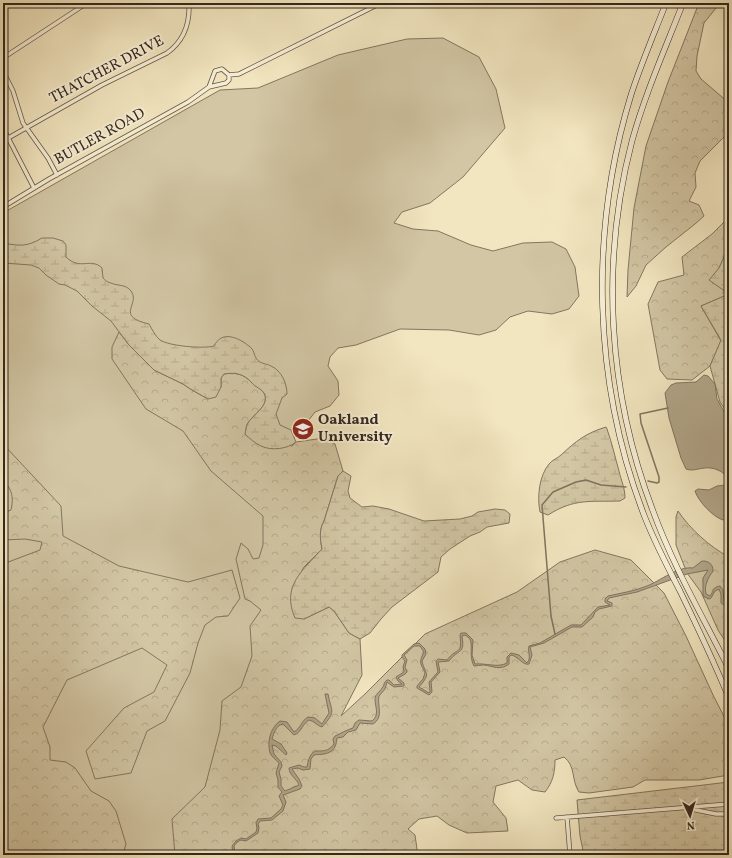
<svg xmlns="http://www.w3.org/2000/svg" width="732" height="858" font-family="Vollkorn,serif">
  <defs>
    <pattern id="forest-crowns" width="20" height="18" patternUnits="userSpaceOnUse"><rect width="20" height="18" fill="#d2c6a4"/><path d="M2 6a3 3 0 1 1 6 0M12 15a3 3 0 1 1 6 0" fill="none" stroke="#b5aa8d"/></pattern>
    <pattern id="wetland-marsh" width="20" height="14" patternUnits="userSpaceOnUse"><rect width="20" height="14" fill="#d2c6a4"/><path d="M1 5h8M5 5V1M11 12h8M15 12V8" fill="none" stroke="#b5aa8d"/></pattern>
  </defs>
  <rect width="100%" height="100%" fill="#f2e6c0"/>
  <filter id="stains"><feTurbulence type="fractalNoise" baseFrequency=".005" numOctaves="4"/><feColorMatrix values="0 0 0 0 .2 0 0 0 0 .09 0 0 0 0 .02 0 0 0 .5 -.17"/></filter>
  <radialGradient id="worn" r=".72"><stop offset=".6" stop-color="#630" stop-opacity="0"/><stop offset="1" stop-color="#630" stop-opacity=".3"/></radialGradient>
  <path fill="#d2c6a4" stroke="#827761" d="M443 38 479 57 496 89 505 128 463 177 430 203 402 212 394 223 413 229 438 231 471 245 493 251 523 243 552 242 566 249 575 267 579 296 569 309 552 314 528 311 510 317 496 330 479 335 449 330 400 329 356 345 338 348 330 357 328 366 338 381 339 395 330 406 315 412 298 434 272 458 275 587 217 855H3V213L220 90 258 88 338 55 407 39Z"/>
  <path fill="url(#forest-crowns)" stroke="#827761" d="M699 3H720L704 23 697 56 696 71 701 79 729 103V135L725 136 700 161 695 173 696 187 689 201 699 205 704 216 695 224 666 247 646 265 636 286 627 297 628 270 634 208 646 146 668 82Z
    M729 169V246L719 268 710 280 729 294 701 306 721 341 710 366 692 380 667 379 660 370 648 304 658 282 684 275 682 257 712 234 727 219 728 200 725 176Z
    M119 332 129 345 154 370 183 384 192 390 208 399 221 387V378L224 374C236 372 244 374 252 383 256 387 262 389 264 393 271 406 251 415 247 425 246 427 246 431 246 434L292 446 296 442 324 438 335 444 343 471 338 476 324 521C319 530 320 538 322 549L304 567 292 588 304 619 329 607 334 611 349 633 360 639 362 675 341 716 365 694 425 634 517 592 560 562 595 550 631 560 664 593 686 636 714 697 729 726V775L699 780H645L633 787 589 793 579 792C571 780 576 766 564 757L555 760C555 772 553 782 545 792L532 790 518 780 496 786 493 802 506 818 508 831 467 833 449 825 437 816 419 819 408 829 415 835 417 849 415 855H175L172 819 205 787 220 730 222 701 241 687 252 656 250 626 261 610 250 601 245 599 236 559 241 543 248 549 253 559 259 558 263 545V516L211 471 183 431 146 409 112 359V347Z
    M3 444 61 506 63 536 119 566 188 582 232 570 240 598 228 616 216 617 205 625 198 643 190 673 165 721 147 731 131 773 95 779 86 751 124 708 154 692 167 665 142 648 67 680 43 727 50 747V760L66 762 75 768 91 791 109 801 116 811 126 844 123 855H3V564L40 550 42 542 25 539 3 540V513L11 510C13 502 13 493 8 486L3 485Z
    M678 511C690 529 710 547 729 557V647L718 630 701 592 687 573 676 545V517Z"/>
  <path fill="url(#wetland-marsh)" stroke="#827761" d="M42 238H53L63 241 66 245V257C80 271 91 257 102 268L103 278C105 280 108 283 111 283 117 286 126 284 131 291 141 304 114 316 149 324 152 329 155 336 160 340 169 346 203 349 214 346 221 332 234 336 245 343 247 345 251 347 252 349 255 353 254 358 260 362 263 364 268 364 271 366 282 371 287 384 287 394L282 398 276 414 280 425 291 430 296 442C288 449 271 451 261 446 255 443 250 439 245 434 246 431 246 427 247 425 251 415 271 406 264 393 262 389 255 387 252 383 244 374 236 372 224 374L221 378V387L216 397 208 399 192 390 183 384 154 370 129 345 111 321 92 306 77 291 65 285 59 284 46 275 39 268 31 265 3 263V243C20 246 27 247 42 238Z
    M729 246V415L720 402 710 366 721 340 701 306 729 294 709 280 719 268Z
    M606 427 607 429C612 443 615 457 619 471 621 480 625 488 625 498L620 501C590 502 575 498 548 515L540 512C537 497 539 476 549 464 552 460 558 458 561 455 576 441 586 433 606 427Z
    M343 471 351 476 348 491 350 498 362 507 373 506 389 509 424 521 460 519 472 516 478 512 495 509 505 510 510 514 509 523 487 527 480 532 470 536 450 549 441 557 438 572 392 607 381 619 370 633 360 639 349 633 334 611 329 607 304 619 295 618C281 586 303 570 322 549 320 538 319 530 324 521L338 476Z
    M729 782V855H584L580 836 577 800Z"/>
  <path fill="#b1a589" stroke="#7f735e" d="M704 375 708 376 715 384 717 399 726 415 729 427V517L723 520C713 517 698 501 695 491L698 489 709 490 717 486 726 485 728 481C726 476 725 474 720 471 705 463 696 473 686 469L681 458 669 418 665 393 671 385 676 383 696 382Z
    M702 561C709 561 713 564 713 571 708 578 704 585 706 594L710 596C714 591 713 587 720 586L723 590 724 601 725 603 729 602V605H724L721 603V594L719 589 715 591 711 598 709 599 703 596V578L708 570 687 574 637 592 609 598 607 601 612 603V606L599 609 595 612 593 617 582 627H572L544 643 530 647 532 655 529 664C523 666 518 656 511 655L509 657V664C500 671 493 666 484 665 480 665 477 666 474 666 467 653 477 639 464 635L462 636C465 655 459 648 449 661L438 662 440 672 431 682 432 692 429 695 417 688V686L423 679 425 673C421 663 418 664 424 652L420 646H414L404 655 407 660 405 667 407 672 405 674 398 678 404 683V686L394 687 387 682 385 689 379 696C377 706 384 717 373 724L360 723 356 730 348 732 343 737 337 738C336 747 334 752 324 754 320 755 317 754 314 755L311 759 310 769 303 770 298 768 292 769 299 779 302 786 300 789 283 795 286 802 283 811 272 820 260 821 258 824 259 828 258 833 246 841 241 840 237 842 234 846 235 855H233L232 846 236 841 241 838 246 839 256 832 257 828 256 823 258 819 271 818 281 809 283 805 279 796 282 792 278 787V780L276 773 279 763C276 760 272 757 270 753 267 742 270 728 280 721L287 722 294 732C301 728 301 721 308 717L315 718 322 724 329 713 325 694H328C331 711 337 711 322 727 317 726 315 721 309 720 302 724 302 732 294 735L283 724C276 725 274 733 272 739L281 744 287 753 286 755 276 746 272 745 274 754 281 762 282 766 279 772 281 779V786L285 791 299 785C297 779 289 775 289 768L299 765 304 767H307C312 739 322 760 334 744L333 739 335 736C342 733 346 730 353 728L355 723 359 720 372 721C380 715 375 707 375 699 375 694 380 692 382 688 385 685 383 683 387 680H389L394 685 402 684 398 681 396 677 404 672 403 667 405 661 402 657V655L414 644 419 643 425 649 426 654 422 661C425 675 432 672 419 687L429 693 430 691 429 682 438 672 436 661 438 659 447 660C458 646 462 656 460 635L461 633H466L473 640 472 655 475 664C486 663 498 668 507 663V657L511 653 519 655 527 663C532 657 527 652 529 646L540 643 571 625H581L598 607 610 605 605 602V599L608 596C621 593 635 591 647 586 660 581 678 566 693 568Z"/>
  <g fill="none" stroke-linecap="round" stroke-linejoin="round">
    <path stroke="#7f735e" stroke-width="1.5" d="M648 481 657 483 659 482V477L641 423 640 414 668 408
      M555 634 551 616 542 505 553 492 576 482 586 480 601 485 626 487"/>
    <g stroke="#635846" stroke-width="5">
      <path id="street" d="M3 58 87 3
        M3 71 13 91 23 123 48 158 57 175
        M229 75 239 74 381 3
        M209 87 215 71 222 69 229 75
        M3 128 34 188
        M3 141 102 85 167 53C184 41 190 23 189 3
        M3 207 49 179 188 102 209 87 226 83 229 80V75
        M691 809 716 814H729
        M567 817 570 855
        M556 818 729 804"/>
    </g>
    <g stroke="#33281e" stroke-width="6">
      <path id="secondary" d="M666 3C654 34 641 64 631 95 589 232 593 382 644 515 654 541 667 566 680 591 697 626 714 662 729 698
        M683 3C665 49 645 94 632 141 600 263 608 393 653 511 673 566 703 617 729 669"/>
    </g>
    <use href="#street" stroke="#f7efd6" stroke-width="3.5"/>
    <use href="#secondary" stroke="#f7efd6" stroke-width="5"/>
  </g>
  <defs>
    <g id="university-disc" transform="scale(1.15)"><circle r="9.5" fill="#8f2418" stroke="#f7efd6"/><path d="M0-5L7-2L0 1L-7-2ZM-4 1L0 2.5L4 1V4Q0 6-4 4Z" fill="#fff"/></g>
  </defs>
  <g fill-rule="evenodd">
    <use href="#university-disc" x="303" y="429"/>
  </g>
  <g text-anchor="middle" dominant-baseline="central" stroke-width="4" stroke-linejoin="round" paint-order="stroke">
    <g font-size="15" fill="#33281e" stroke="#f7efd6">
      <text transform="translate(107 70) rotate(-28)">THATCHER DRIVE</text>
      <text transform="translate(100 137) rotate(-29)">BUTLER ROAD</text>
    </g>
    <g font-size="15" font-weight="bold" fill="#33281e" stroke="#f7efd6" text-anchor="start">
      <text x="318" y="420">Oakland<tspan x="318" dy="17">University</tspan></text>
    </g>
  </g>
  <rect width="732" height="858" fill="none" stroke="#f2e6c0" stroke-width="16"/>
  <rect x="4" y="4" width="724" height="850" fill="none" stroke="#33281e" stroke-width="2"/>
  <rect x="8" y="8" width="716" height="842" fill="none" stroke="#33281e"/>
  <g transform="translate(690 816) rotate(176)" stroke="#f7efd6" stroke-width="3" paint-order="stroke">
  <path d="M0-3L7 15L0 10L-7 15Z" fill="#33281e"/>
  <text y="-6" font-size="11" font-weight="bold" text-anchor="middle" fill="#33281e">N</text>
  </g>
  <rect width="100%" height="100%" filter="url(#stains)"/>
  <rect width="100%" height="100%" fill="url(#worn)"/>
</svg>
